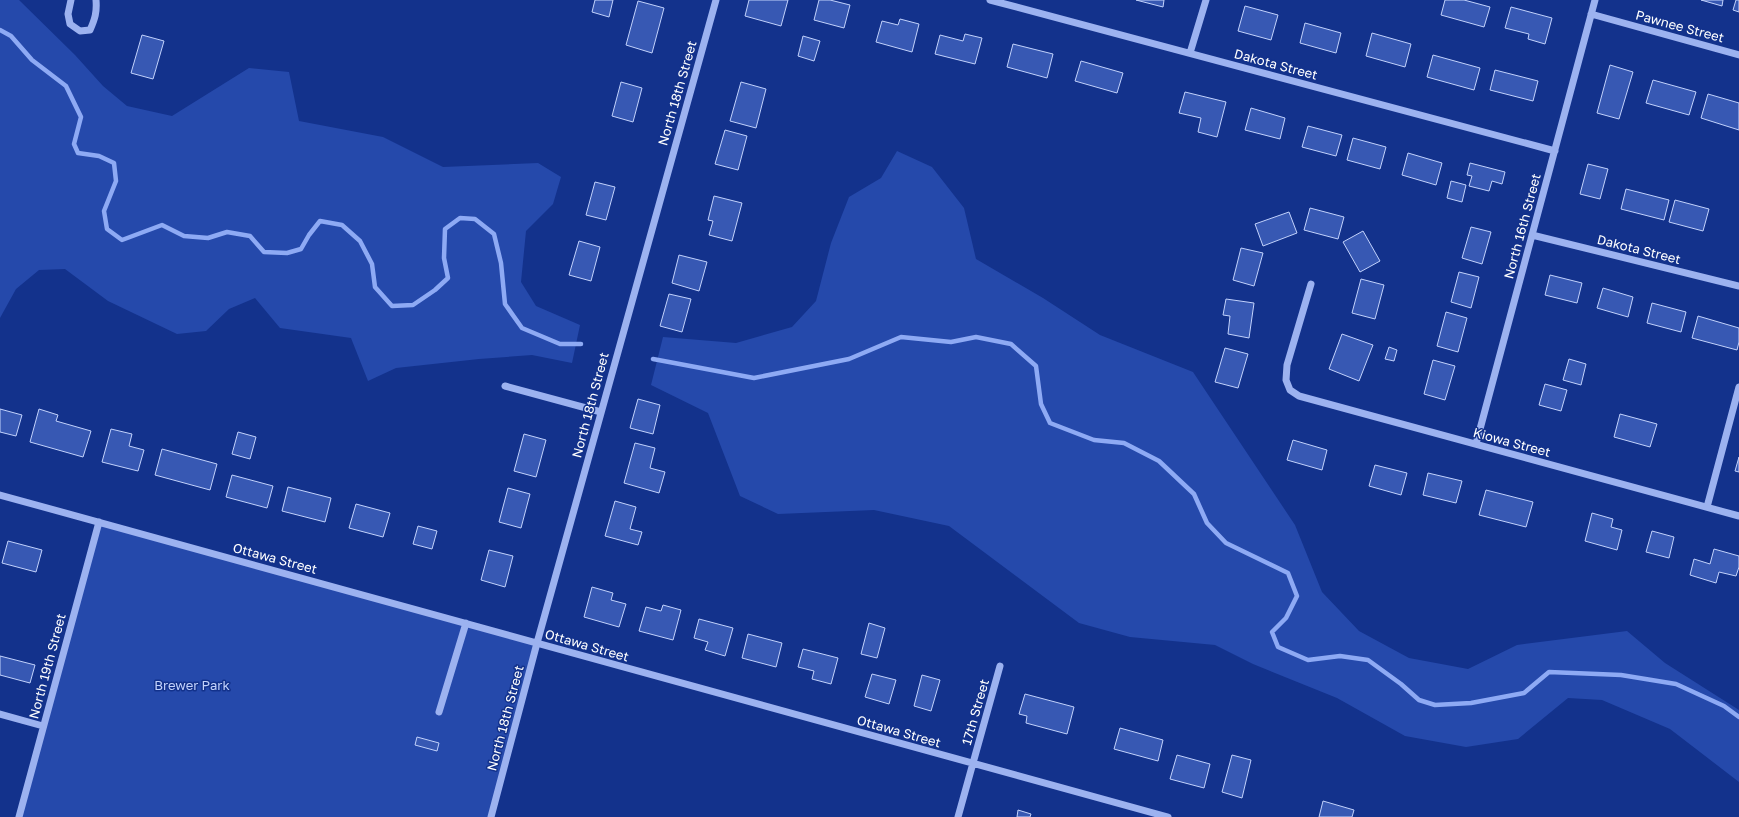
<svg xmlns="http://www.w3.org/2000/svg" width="1739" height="817" font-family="'Golos Text',sans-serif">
  <rect width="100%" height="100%" fill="#13328c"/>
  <path fill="#2549ab" d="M0 0H19L75 55 103 86 127 106 172 116 249 68 289 72 299 121 383 137 443 167 538 163 561 177 553 204 526 231 521 282 536 306 580 325 572 363 532 355 479 359 396 368 368 381 351 338 280 328 255 298 229 309 206 331 177 334 108 301 65 269 39 270 16 289 0 318Z
    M897 151 932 167 964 208 976 259 1043 298 1100 335 1193 372 1295 525 1322 592 1359 631 1409 658 1468 669 1517 645 1627 631 1665 663 1739 710V782L1670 729 1602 700 1568 698 1518 739 1466 747 1405 736 1337 698 1253 664 1215 645 1130 637 1079 623 949 526 874 510 778 514 740 496 708 413 651 385 663 337 736 343 792 327 816 301 831 243 849 197 881 178Z
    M99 522 537 643 491 817H19Z"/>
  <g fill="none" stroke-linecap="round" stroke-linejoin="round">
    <path stroke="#8eaaf4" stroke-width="4.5" d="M0 30 11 36 32 60 66 86 81 117 74 144 78 153 99 156 114 163 116 181 104 211 107 229 122 240 162 225 184 236 208 238 227 232 250 236 264 252 287 253 301 249 309 235 320 221 342 225 360 241 372 264 375 287 392 306 413 305 435 290 448 278 444 258 445 229 460 218 475 219 494 234 501 263 505 304 522 328 560 344H581
      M653 359 754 378 849 359 901 337 951 342 976 337 1011 344 1036 366 1041 404 1050 423 1094 440 1124 443 1159 461 1194 494 1207 523 1226 543 1288 573 1297 596 1286 618 1272 632 1278 647 1308 660 1340 656 1368 660 1401 684 1419 700 1435 705 1471 703 1524 693 1549 672 1621 675 1676 684 1724 706 1739 717"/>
  </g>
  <path fill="#3758b3" stroke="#c2d2fc" d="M595 0H613L609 17 592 12Z
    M749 0H788L781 26 745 16Z
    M819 0H830L850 5 844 28 814 20Z
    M1136 0H1164L1163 7Z
    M1445 0H1464L1490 7 1484 27 1441 15Z
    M1701 0H1723L1722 6Z
    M1736 0H1739V12L1733 10Z
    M638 1 664 8 652 53 626 45Z
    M1245 6 1278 15 1271 40 1238 31Z
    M1511 7 1552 18 1545 44 1528 39 1529 34 1505 28Z
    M900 19 919 24 912 52 876 42 882 21 898 25Z
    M1305 23 1341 33 1336 53 1300 43Z
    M1372 33 1411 44 1405 67 1366 56Z
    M965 34 982 38 975 64 935 54 940 35 963 41Z
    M142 35 164 41 153 79 131 73Z
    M803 36 820 41 814 61 798 56Z
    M1013 44 1053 54 1047 78 1007 67Z
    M1433 55 1480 68 1474 90 1427 77Z
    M1081 61 1123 73 1117 93 1075 81Z
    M1610 65 1633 72 1619 119 1597 113Z
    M1495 70 1538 81 1533 101 1490 90Z
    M1653 80 1696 92 1689 115 1646 103Z
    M621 82 642 88 633 122 612 116Z
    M741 82 766 89 756 128 730 121Z
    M1185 92 1226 102 1217 137 1198 132 1201 118 1179 113Z
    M1708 94 1739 103V130L1701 118Z
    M1251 108 1285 118 1280 139 1245 130Z
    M1308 126 1342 135 1336 156 1302 147Z
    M725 130 747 136 738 170 715 164Z
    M1353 138 1386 147 1380 169 1347 160Z
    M1408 153 1442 163 1436 185 1402 175Z
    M1470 163 1505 172 1502 184 1492 181 1489 191 1469 186 1472 176 1467 175Z
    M1588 164 1608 169 1600 199 1580 194Z
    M1451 181 1466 185 1462 202 1447 198Z
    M595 182 615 187 606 220 586 215Z
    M1626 189 1669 200 1664 220 1621 209Z
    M714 196 742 203 732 241 709 235 713 221 708 220Z
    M1675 200 1709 209 1703 231 1669 222Z
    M1310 208 1344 217 1338 239 1304 230Z
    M1289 212 1297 233 1263 246 1255 224Z
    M1471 227 1491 232 1482 264 1462 258Z
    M1363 231 1380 261 1360 272 1343 242Z
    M579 241 600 247 591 281 569 275Z
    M1241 248 1263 253 1254 286 1233 280Z
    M679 255 707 262 699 291 672 283Z
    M1459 272 1479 277 1471 308 1451 302Z
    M1550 275 1582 283 1577 303 1545 295Z
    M1361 279 1384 285 1375 319 1352 313Z
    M1603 288 1633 297 1628 317 1597 308Z
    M669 294 691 299 682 332 660 326Z
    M1226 299 1254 303 1249 338 1228 334 1230 316 1223 315Z
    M1652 303 1686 312 1681 332 1647 323Z
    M1446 312 1467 318 1458 352 1437 346Z
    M1698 316 1739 328V342L1737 350 1692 338Z
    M1342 334 1373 345 1359 381 1329 369Z
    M1389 347 1397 350 1394 361 1385 359Z
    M1225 348 1248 354 1238 388 1215 382Z
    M1569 359 1586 364 1581 385 1563 380Z
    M1433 360 1455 366 1445 400 1424 394Z
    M1545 384 1567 390 1561 411 1539 405Z
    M638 399 660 405 653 434 630 428Z
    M0 409 22 415 16 436 0 432Z
    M39 409 58 415 56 421 91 431 83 457 30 442Z
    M1620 414 1657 424 1650 447 1614 437Z
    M111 429 132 434 129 446 144 450 138 471 102 462Z
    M238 432 256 437 250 459 232 454Z
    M524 434 546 440 536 477 514 471Z
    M1293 440 1327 450 1322 470 1287 460Z
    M635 443 655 448 650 468 665 472 659 493 624 483Z
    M162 449 217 464 210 490 155 475Z
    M1739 457V472L1735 471Z
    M1375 465 1407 473 1401 495 1369 486Z
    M1428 473 1462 481 1456 503 1423 495Z
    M232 475 273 486 267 508 226 497Z
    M288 487 331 498 325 522 282 511Z
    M508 488 530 494 521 528 499 522Z
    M1486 490 1533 502 1526 527 1479 515Z
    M615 501 636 507 630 529 642 532 638 545 605 536Z
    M356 504 390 513 383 537 349 528Z
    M1592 513 1613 519 1611 527 1622 530 1617 550 1585 541Z
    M418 526 437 531 432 549 413 544Z
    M1652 531 1674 537 1669 558 1646 552Z
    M8 541 42 550 36 572 2 563Z
    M1714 549 1739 556V567L1736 576 1719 572 1716 583 1690 575 1694 559 1710 564Z
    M489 550 513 556 505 587 481 580Z
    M592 587 613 593 611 600 626 604 619 627 584 617Z
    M663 605 681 610 673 640 639 631 646 607 661 611Z
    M699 619 733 628 725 656 705 650 708 642 694 638Z
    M869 623 885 628 877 658 861 654Z
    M748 634 782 643 776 667 742 658Z
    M803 649 838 658 831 684 812 679 814 671 798 667Z
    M0 656 35 665 30 683 0 675Z
    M872 674 896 680 889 704 865 697Z
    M922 675 940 680 931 711 914 706Z
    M1025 694 1074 707 1067 734 1026 723 1027 716 1019 714Z
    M1120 728 1163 740 1158 761 1114 749Z
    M417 737 439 743 437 751 415 745Z
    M1177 755 1210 764 1204 788 1170 779Z
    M1232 755 1251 760 1242 798 1222 792Z
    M1323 801 1354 810 1352 817H1319Z
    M1018 810 1031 814 1030 817H1017Z"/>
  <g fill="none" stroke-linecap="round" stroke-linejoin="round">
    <path stroke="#9cb2f0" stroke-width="7" d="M71 0 68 14 70 24 80 31 90 30C95 19 97 12 96 0
      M990 0 1555 151
      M1591 14 1739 55
      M1190 53 1206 0
      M1532 235 1739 286
      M1311 284 1287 365 1286 380 1290 390 1299 396 1739 516
      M505 386 601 412
      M1476 444 1595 0
      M0 495 1168 817
      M1707 507 1739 387
      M439 712 466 623
      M0 714 43 726
      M19 817 99 522
      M491 817 537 643 716 0
      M958 817 1000 666"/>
  </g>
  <g text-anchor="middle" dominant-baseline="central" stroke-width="3" stroke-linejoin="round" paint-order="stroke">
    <g font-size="13" fill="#fff" stroke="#13328c">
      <text transform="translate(1680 26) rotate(15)">Pawnee Street</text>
      <text transform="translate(1276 64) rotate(15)">Dakota Street</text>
      <text transform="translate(677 93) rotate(-74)">North 18th Street</text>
      <text transform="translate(1522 226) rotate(-75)">North 16th Street</text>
      <text transform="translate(1639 249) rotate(14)">Dakota Street</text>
      <text transform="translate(590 405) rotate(-75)">North 18th Street</text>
      <text transform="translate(1512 442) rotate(15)">Kiowa Street</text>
      <text transform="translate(275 558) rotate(15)">Ottawa Street</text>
      <text transform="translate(587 645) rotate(16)">Ottawa Street</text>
      <text transform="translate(47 666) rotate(-75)">North 19th Street</text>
      <text transform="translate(975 712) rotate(-74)">17th Street</text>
      <text transform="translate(505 718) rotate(-75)">North 18th Street</text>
      <text transform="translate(899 731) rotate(16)">Ottawa Street</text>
    </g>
    <g font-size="13" fill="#c2d2fc" stroke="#13328c">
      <text x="192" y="685">Brewer Park</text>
    </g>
  </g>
</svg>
